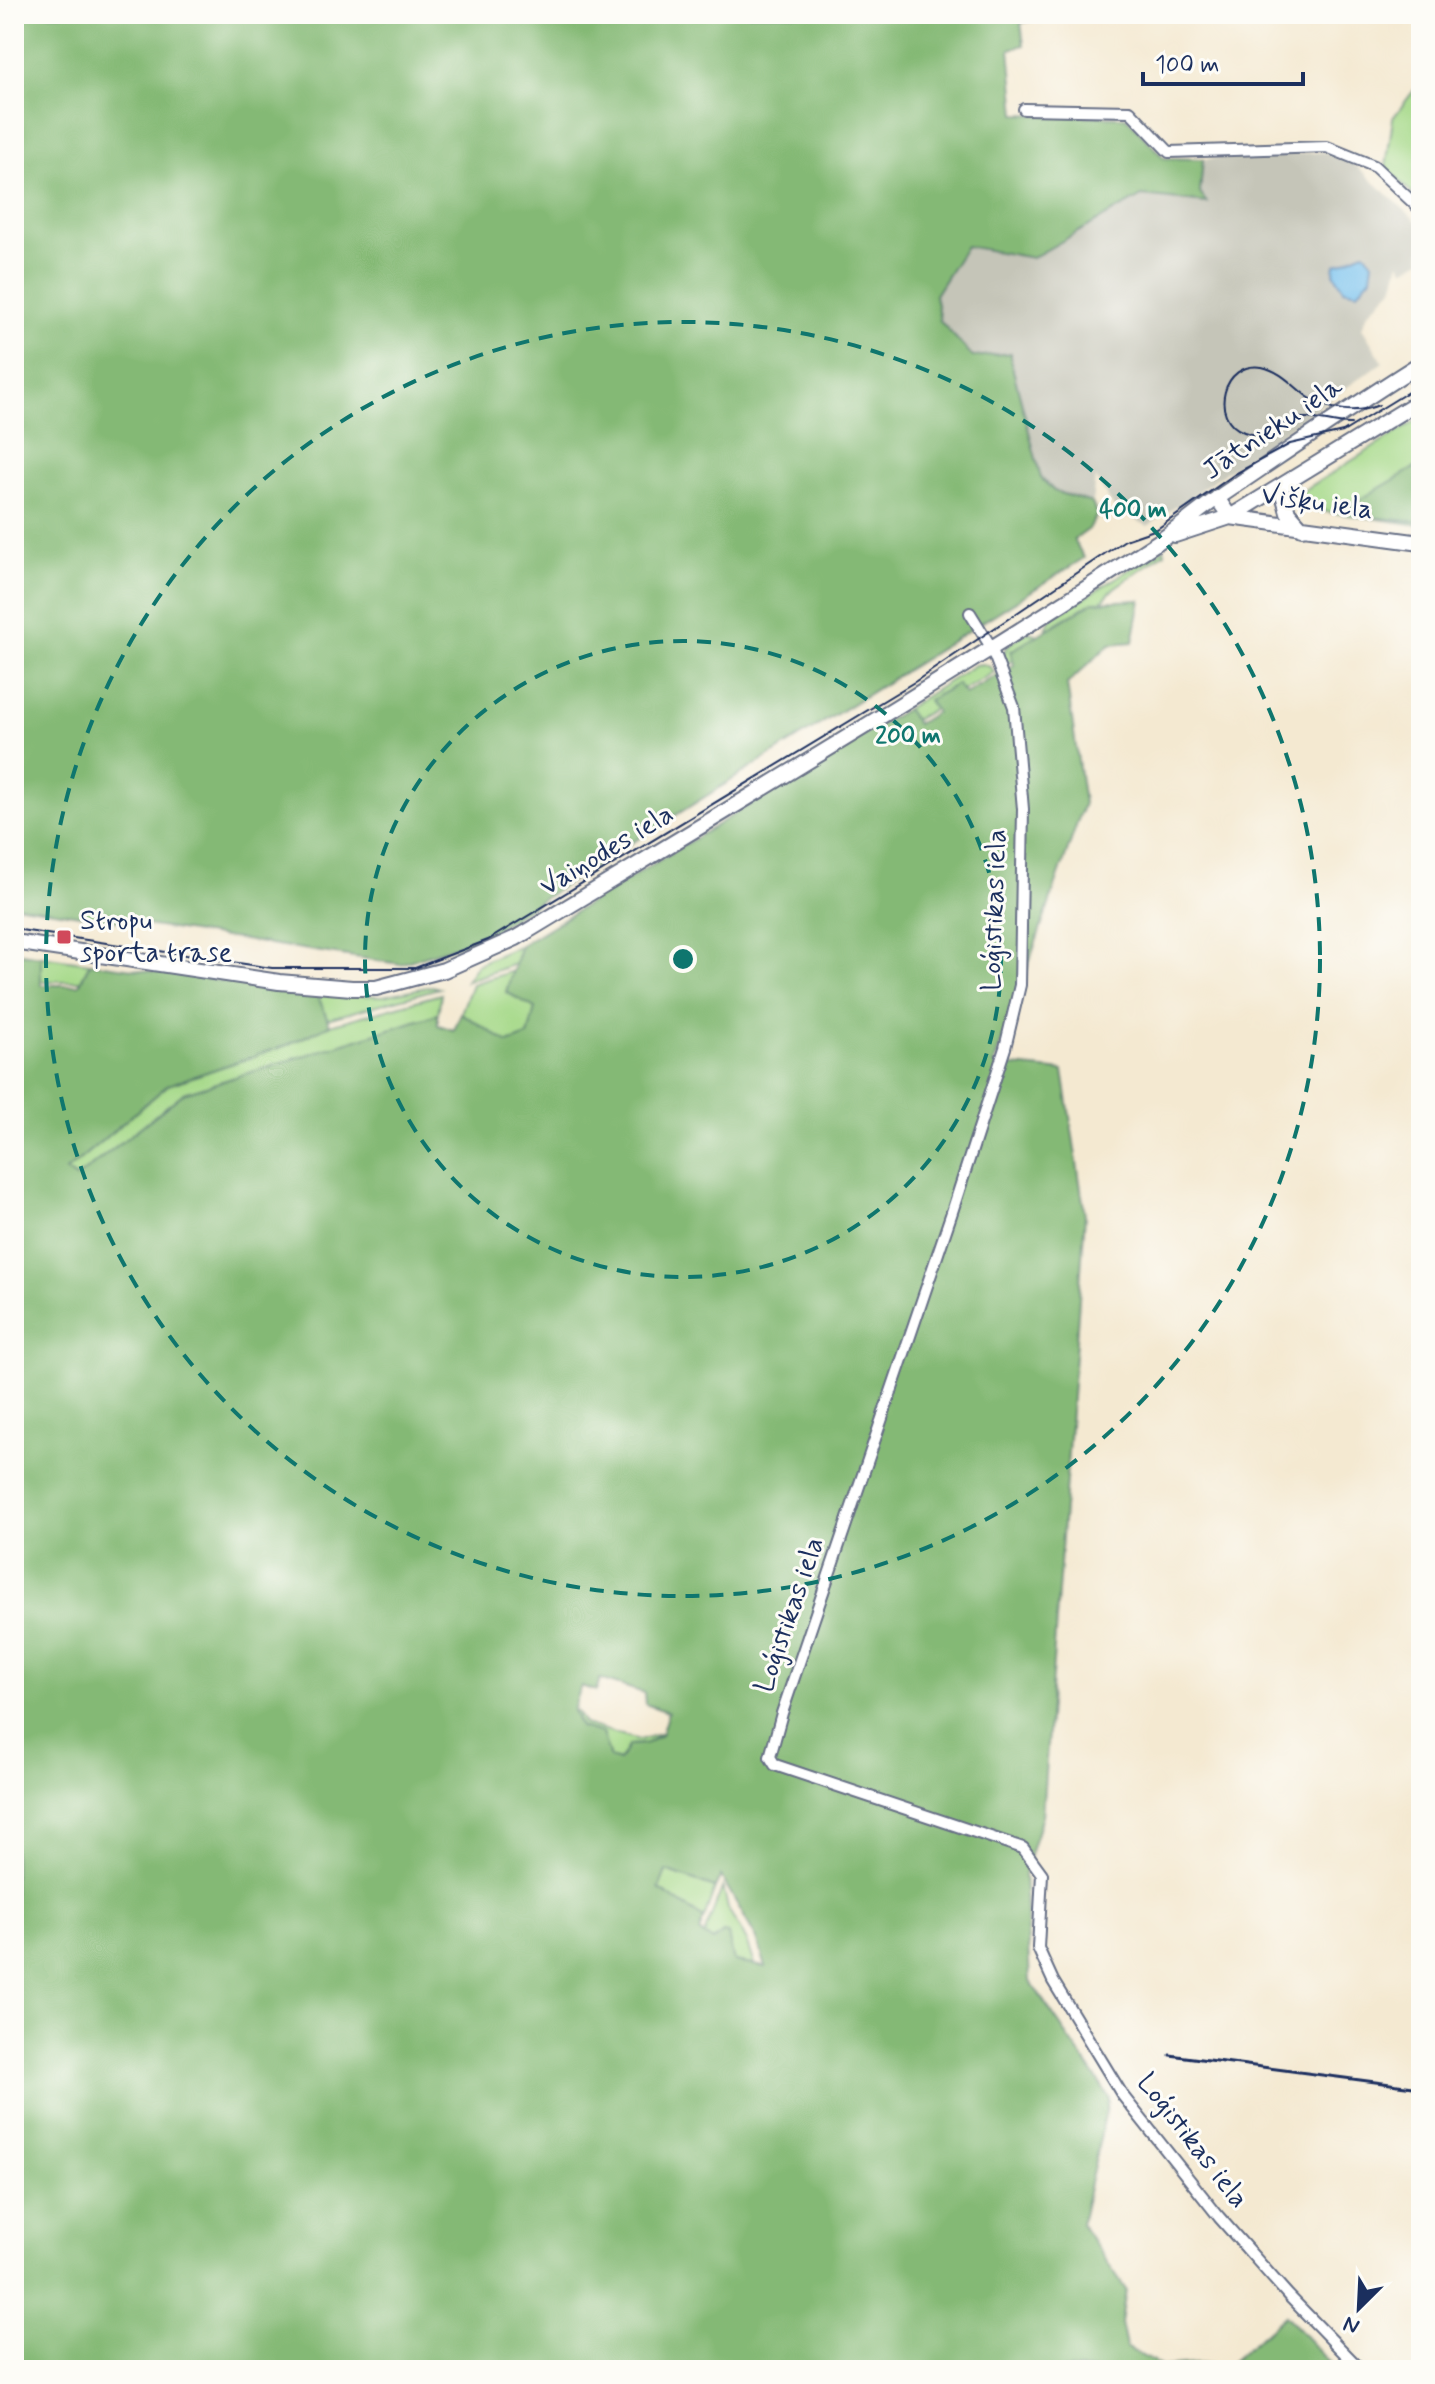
<svg xmlns="http://www.w3.org/2000/svg" width="1435" height="2384" font-family="Mynerve,sans-serif">
  <rect width="100%" height="100%" fill="#fdfcf7"/>
  <filter id="ink" filterUnits="userSpaceOnUse"><feTurbulence type="fractalNoise" baseFrequency=".0125" numOctaves="2"/><feDisplacementMap in="SourceGraphic" scale="16" xChannelSelector="R" yChannelSelector="G"/><feConvolveMatrix kernelMatrix="1 2 1 2 8 2 1 2 1" color-interpolation-filters="sRGB"/></filter>
  <filter id="wash" filterUnits="userSpaceOnUse"><feTurbulence type="fractalNoise" baseFrequency=".006" numOctaves="4" result="noise"/><feDisplacementMap in="SourceGraphic" scale="32" xChannelSelector="R" yChannelSelector="G"/><feGaussianBlur stdDeviation="1.8" result="paint"/><feColorMatrix in="noise" values="0 0 0 0 0 0 0 0 0 0 0 0 0 0 0 0 0 1.4 0 .05"/><feComposite in="paint" operator="in"/></filter>
  <g filter="url(#wash)">
    <rect width="100%" height="100%" fill="#f4e9d1"/>
    <path fill="#c5c5b8" d="M1324 152 1351 161 1421 225V260L1404 269 1400 262 1393 288 1368 313 1362 328 1383 362 1148 526 1128 516 1121 518 1095 478 1092 503 1054 491 1041 478 1011 362V354L973 357 940 321 935 295 966 246 1032 258 1142 196 1206 202 1200 193 1203 159Z"/>
    <path fill="#a6d989" stroke="#608474" stroke-width="2" d="M1421 81V203L1386 167 1393 118Z
      M1421 418V525L1313 510 1299 502 1298 494Z
      M1164 548 1165 552 1114 588 1101 602H1093L1046 630 1050 619Z
      M1028 632 1038 635 1012 651 1013 660 1004 665C999 647 1014 640 1028 632Z
      M983 664 990 667 994 672 962 691 956 685 929 701 934 709 914 720 906 709 975 665Z
      M521 945 515 964 466 981 477 964Z
      M41 956 90 963 81 981H41Z
      M513 971 506 992 536 1007 528 1036 508 1043 461 1013 472 984Z
      M432 986 439 988 327 1019 317 994 383 996Z
      M441 994 438 1014 184 1093 76 1178 66 1171 168 1085 287 1045 330 1025Z
      M573 1711H576L584 1724 639 1740 662 1733 645 1744 629 1745 619 1761 610 1758 602 1733 580 1727Z
      M666 1871 715 1888 704 1919 658 1889Z
      M723 1886 728 1909 747 1941 755 1965 734 1962 723 1933 713 1941 704 1935Z"/>
    <path fill="#84b975" stroke="#50746a" stroke-width="2" fill-rule="evenodd" d="M14 14H1058L1021 23 1024 45 1010 49 1016 114 1126 117 1164 158 1203 159 1200 193 1207 203 1142 196 1032 258 966 246 935 295 940 321 973 357 1011 353V362L1041 478 1054 491 1092 503 1097 515 1089 529 1074 540 1084 558 481 938 400 964 14 905Z
      M1421 464V522L1357 516 1349 506Z
      M1141 600 1133 642 1110 644 1067 684 1084 803 994 1064 1063 1071 1085 1215 1042 1816 1024 1874 1030 1981 1109 2097 1081 2224 1126 2290 1121 2323 1126 2347 1162 2367 1197 2364H1229L1285 2315 1336 2370H14V952L41 956V985H79L90 963 317 994 330 1025 287 1045 168 1085 66 1171 76 1178 184 1093 438 1014V1025L454 1030 461 1013 508 1043 528 1036 535 1008 506 992 521 945 906 709 917 724 936 712 928 700 957 684 965 694 1014 665 1011 651 1093 602ZM600 1679 644 1693 645 1704 668 1712 661 1735 645 1744 629 1745 619 1761 610 1758 602 1733 580 1727 573 1711 581 1686 596 1691ZM666 1871 715 1888 721 1876 757 1939 766 1967 734 1962 728 1934 723 1933 713 1941 699 1932 704 1919 659 1889Z"/>
    <path fill="#75c0ee" stroke="#4878a6" stroke-width="2" d="M1365 252 1373 262 1371 277 1358 292 1344 289 1334 273 1335 264C1346 263 1354 254 1365 252Z"/>
  </g>
  <g filter="url(#ink)">
    <g fill="none" stroke-linecap="round" stroke-linejoin="round">
      <g stroke="#677086" stroke-width="14">
        <path id="street" d="M1024 109 1130 111 1169 152 1327 147 1374 166 1421 210
          M970 613 991 647 1014 707 1023 809 1020 985 1005 1048 951 1215 782 1713 770 1757 775 1765 1023 1848 1042 1874 1038 1948 1053 1981 1123 2096 1219 2217 1288 2295 1361 2370"/>
      </g>
      <g stroke="#677086" stroke-width="18">
        <path id="secondary" d="M1281 487 1288 512 1302 528
          M1217 498 1230 517 1421 543
          M1175 535 1230 517 1421 400
          M14 942 279 982 352 988H376L444 970 516 938C732 807 949 678 1161 540 1181 527 1199 510 1219 497 1286 452 1352 406 1421 363"/>
      </g>
      <use href="#street" stroke="#fff" stroke-width="10"/>
      <use href="#secondary" stroke="#fff" stroke-width="14"/>
      <path stroke="#1b2f5e" stroke-width="2" d="M1351 424C1333 425 1314 415 1296 419 1277 423 1266 441 1244 432 1208 419 1223 360 1262 367 1281 371 1293 386 1308 397 1328 411 1357 414 1379 405
        M14 929 272 968H415L488 940 916 681 1125 540 1157 529 1235 474 1290 444 1343 432 1421 384"/>
      <path stroke="#1b2f5e" stroke-width="3" d="M1170 2055 1421 2088"/>
    </g>
  </g>
  <g fill="none" stroke="#0f766e" stroke-width="4" stroke-dasharray="14 10">
    <circle cx="683" cy="959" r="318"/>
    <circle cx="683" cy="959" r="637"/>
  </g>
  <rect fill="#d1495b" stroke="#fdfcf7" stroke-width="3" x="56" y="929" width="16" height="16" rx="4"/>
  <g text-anchor="middle" dominant-baseline="central" stroke-width="6" stroke-linejoin="round" paint-order="stroke">
    <g font-size="28" fill="#1b2f5e" stroke="#fdfcf7">
      <text transform="translate(1273 429) rotate(-34)">Jātnieku iela</text>
      <text transform="translate(1317 503) rotate(8)">Višķu iela</text>
      <text transform="translate(607 851) rotate(-31)">Vaiņodes iela</text>
      <text transform="translate(995 910) rotate(-88)">Loģistikas iela</text>
      <text transform="translate(790 1615) rotate(-71)">Loģistikas iela</text>
      <text transform="translate(1192 2141) rotate(52)">Loģistikas iela</text>
    </g>
    <g font-size="28" fill="#1b2f5e" stroke="#fdfcf7" text-anchor="start">
      <text x="80" y="921">Stropu<tspan x="80" dy="32">sporta trase</tspan></text>
    </g>
  </g>
  <circle cx="683" cy="959" r="12" fill="#0f766e" stroke="#fdfcf7" stroke-width="4"/>
  <g font-size="24" text-anchor="middle" font-weight="bold" fill="#0f766e" stroke="#fdfcf7" stroke-width="6" stroke-linejoin="round" paint-order="stroke">
    <text x="1133" y="517">400 m</text>
    <text x="908" y="743">200 m</text>
  </g>
  <rect width="1435" height="2384" fill="none" stroke="#fdfcf7" stroke-width="48"/>
  <g transform="translate(1359 2308) rotate(204)" stroke="#fdfcf7" stroke-width="6" paint-order="stroke">
  <path d="M0-6L14 30L0 20L-14 30Z" fill="#1b2f5e"/>
  <text y="-12" font-size="22" font-weight="bold" text-anchor="middle" fill="#1b2f5e">N</text>
  </g>
  <path d="M1143 72v12h160v-12" fill="none" stroke="#1b2f5e" stroke-width="4"/>
  <text x="1155" y="72" font-size="24" fill="#1b2f5e" stroke="#fdfcf7" stroke-width="6" paint-order="stroke">100 m</text>
</svg>
